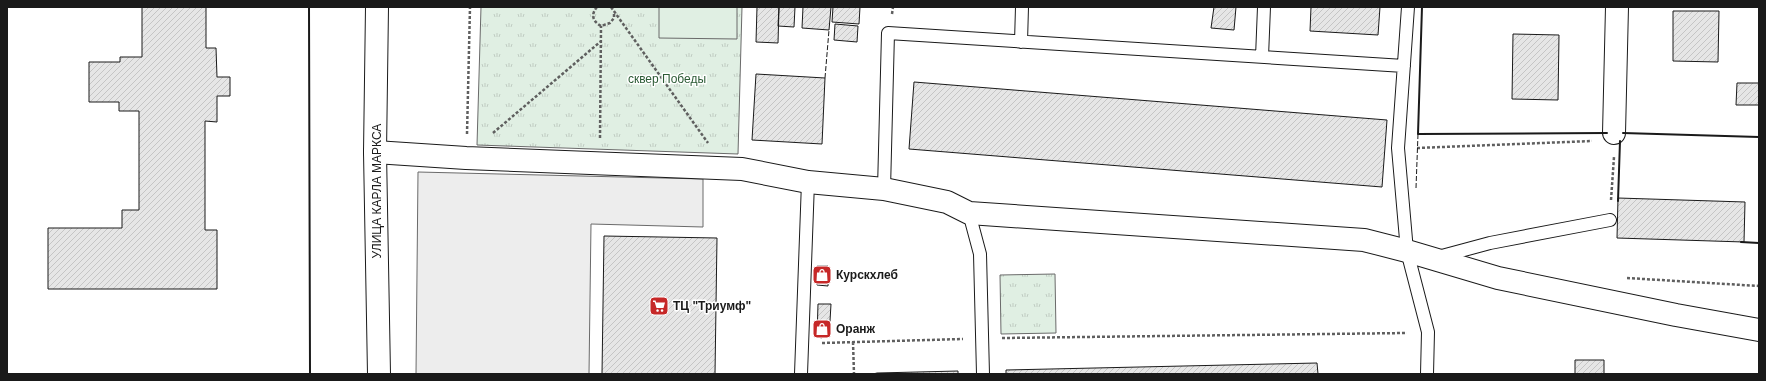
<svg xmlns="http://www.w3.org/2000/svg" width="1766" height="381" font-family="Arial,sans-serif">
  <defs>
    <pattern id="park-tufts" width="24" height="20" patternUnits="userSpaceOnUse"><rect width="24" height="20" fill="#e0efe3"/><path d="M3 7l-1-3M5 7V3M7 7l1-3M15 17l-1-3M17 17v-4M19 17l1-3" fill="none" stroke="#c0ccc2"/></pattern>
    <pattern id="building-hatch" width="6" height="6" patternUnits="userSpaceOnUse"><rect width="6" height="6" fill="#e6e6e6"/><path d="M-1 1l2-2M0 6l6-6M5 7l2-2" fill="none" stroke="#c5c5c5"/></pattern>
  </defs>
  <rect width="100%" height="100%" fill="#fff"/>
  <path fill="url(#park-tufts)" stroke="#6a6a6a" d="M481 7H742L738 154 477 145Z
    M1055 274 1056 333 1001 334 1000 275Z"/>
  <path fill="#e0efe3" stroke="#6a6a6a" d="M659 7H737V39L659 38Z"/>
  <path fill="#ededed" stroke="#6a6a6a" d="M418 172 703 179V227L591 224 589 374H416Z"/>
  <path fill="url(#building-hatch)" stroke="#1a1a1a" d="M142 7H206V48H216L217 77H230V96H217V122L205 121V230H217V289H48V228H122V210H139V111H119V102H89V62H120V57H142Z
    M757 7H779L778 43 756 42Z
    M779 7H795L794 27 778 26Z
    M803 7H831L829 30 802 28Z
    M833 7H860L859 24 832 22Z
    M1214 7H1236L1234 30 1211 28Z
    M1311 7H1380L1378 35 1310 31Z
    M1673 11H1719L1718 62 1673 61Z
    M835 24 858 26 857 42 834 40Z
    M1513 34 1559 35 1558 100 1512 99Z
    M756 74 825 78 822 144 752 140Z
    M914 82 1387 120 1382 187 909 149Z
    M1737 83H1759V105H1736Z
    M1618 198 1745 202 1744 242 1617 238Z
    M604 236 717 238 715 374H602Z
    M817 266H828V286L817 285Z
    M818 304H831L830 321 822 338 817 337Z
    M1575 360H1604V374H1575Z
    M1317 363 1318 374H1006V370Z
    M958 371V374H873L877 373Z"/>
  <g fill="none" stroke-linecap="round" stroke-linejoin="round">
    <g stroke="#1a1a1a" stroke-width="14">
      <path id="service" d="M1408 7 1398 148 1407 251 1428 332 1427 374
        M1021 42 1022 7
        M1262 57 1264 7
        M884 189 888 33 1404 66
        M969 213 980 254 983 374
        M1438 257 1490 243 1610 220
        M801 374 808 182"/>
    </g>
    <g stroke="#1a1a1a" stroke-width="24">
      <path id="minor" d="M1614 133 1617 7
        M375 152 466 158 742 169 808 182 884 189 947 202 969 213 1364 240 1407 251 1498 278 1676 315 1759 330"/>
    </g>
    <g stroke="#1a1a1a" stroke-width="24">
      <path id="primary" d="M377 7 375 152 379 374"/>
    </g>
    <path stroke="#5f5f5f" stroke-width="2.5" stroke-dasharray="3 2" stroke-linecap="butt" d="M597 7C591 14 592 21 601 26L610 23 614 18V13
      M611 7 708 143
      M892 14 893 7
      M493 133 600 42
      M467 134 470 7
      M600 138 601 26
      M1417 148 1592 141
      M1611 200 1614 157
      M1627 278 1759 286
      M1002 338 1407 333
      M853 342 854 374
      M822 343 963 339"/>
    <use href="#service" stroke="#fff" stroke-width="12"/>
    <use href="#minor" stroke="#fff" stroke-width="22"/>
    <use href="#primary" stroke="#fff" stroke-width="22"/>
    <path stroke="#1a1a1a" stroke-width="1" stroke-dasharray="5 2" stroke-linecap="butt" d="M825 78 829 30
      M1416 188 1418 134"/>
    <path stroke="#1a1a1a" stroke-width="2" d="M309 7 310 374
      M1422 7 1418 134 1607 133
      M1623 133 1759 137
      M1618 201 1620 141
      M1741 242 1759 243"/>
  </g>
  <defs>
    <g id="shop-square" transform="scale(1)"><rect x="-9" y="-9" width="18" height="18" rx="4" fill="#c62828" stroke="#fff"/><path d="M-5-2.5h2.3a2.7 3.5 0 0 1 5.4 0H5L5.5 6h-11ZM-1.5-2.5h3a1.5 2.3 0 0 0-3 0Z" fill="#fff"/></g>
    <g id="supermarket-square" transform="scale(1)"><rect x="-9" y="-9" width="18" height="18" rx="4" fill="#c62828" stroke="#fff"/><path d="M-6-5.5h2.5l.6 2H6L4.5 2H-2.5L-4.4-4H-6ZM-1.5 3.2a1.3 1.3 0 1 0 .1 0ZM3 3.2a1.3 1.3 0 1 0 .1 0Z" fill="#fff"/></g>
  </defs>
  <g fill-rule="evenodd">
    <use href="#shop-square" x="822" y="275"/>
    <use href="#supermarket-square" x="659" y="306"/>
    <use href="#shop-square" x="822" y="329"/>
  </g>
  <g text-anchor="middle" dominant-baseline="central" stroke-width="3" stroke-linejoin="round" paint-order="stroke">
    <g font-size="12" fill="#2b5a34" stroke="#fff">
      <text x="667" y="79">сквер Победы</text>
    </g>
    <g font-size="12" fill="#1a1a1a" stroke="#fff">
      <text transform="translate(377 191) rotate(-90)">УЛИЦА КАРЛА МАРКСА</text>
    </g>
    <g font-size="12" font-weight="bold" fill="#1a1a1a" stroke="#fff" text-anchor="start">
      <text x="836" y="275">Курскхлеб</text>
      <text x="673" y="306">ТЦ "Триумф"</text>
      <text x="836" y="329">Оранж</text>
    </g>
  </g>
  <rect width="1766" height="381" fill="none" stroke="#1a1a1a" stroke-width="16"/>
</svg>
